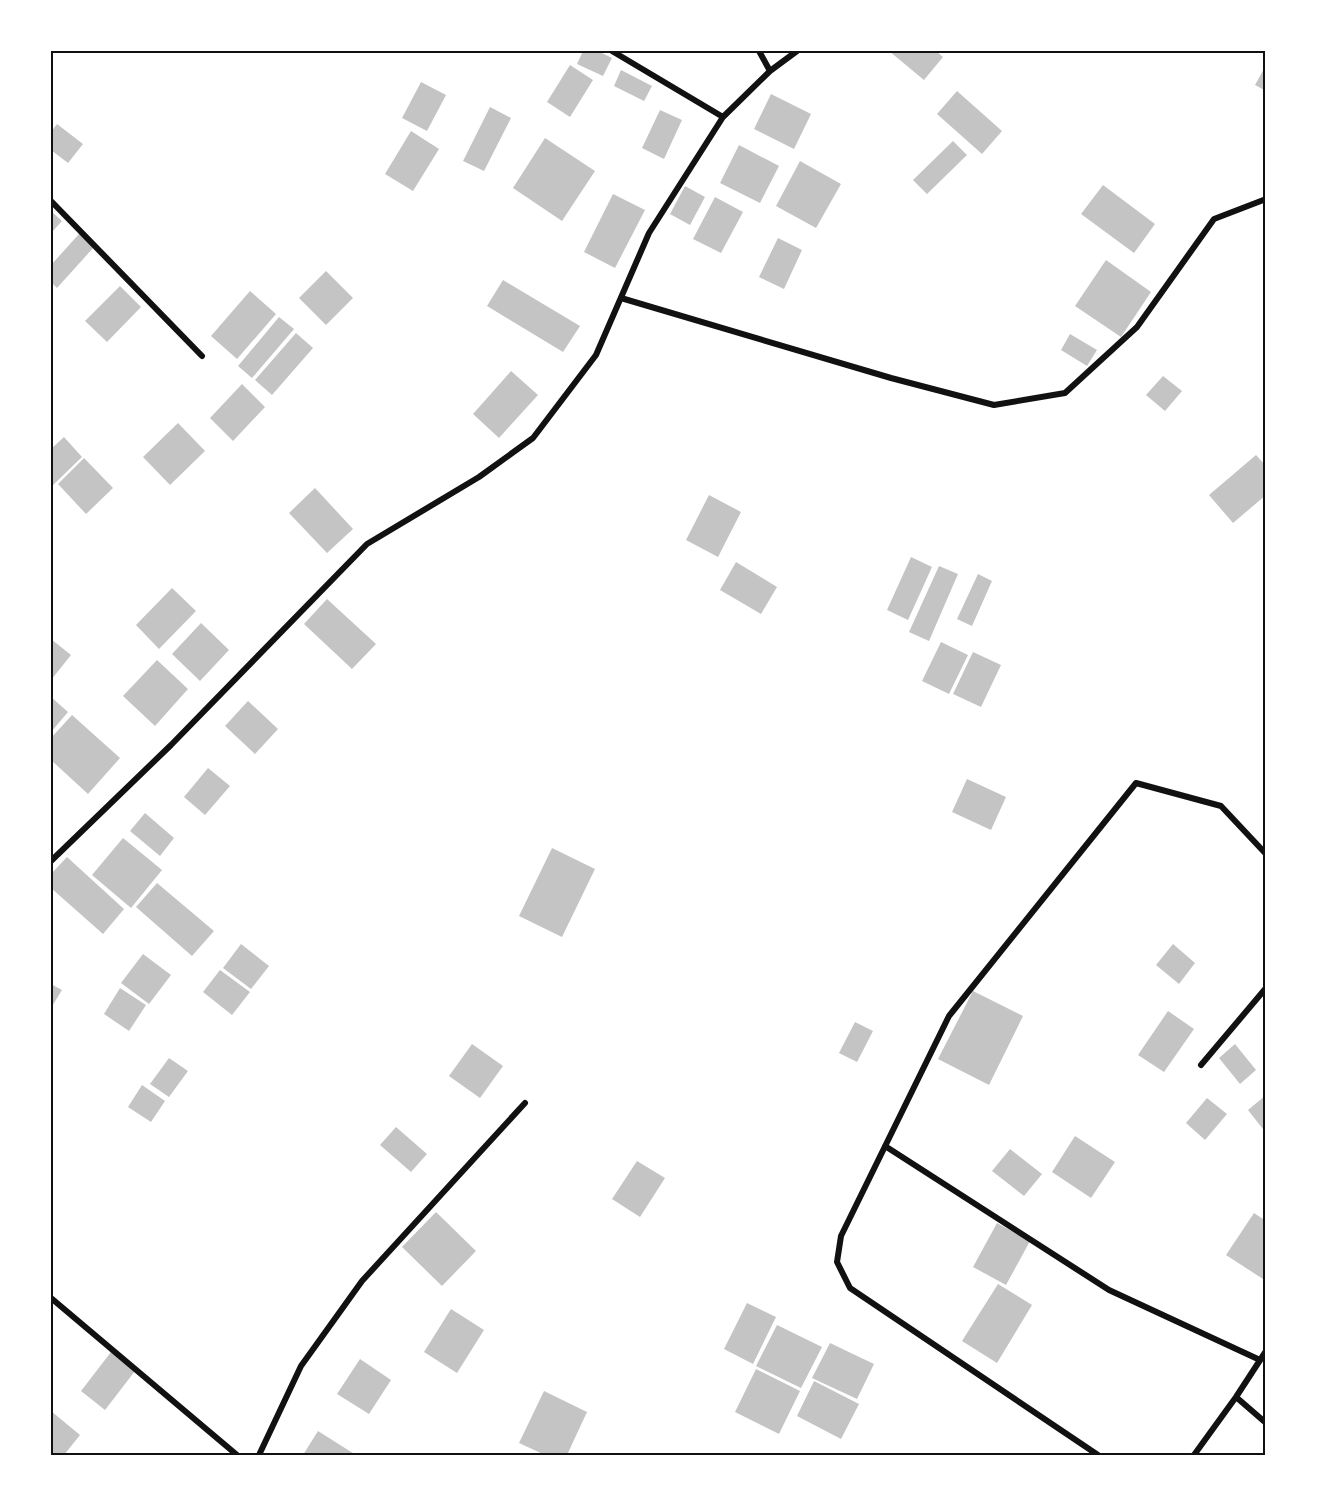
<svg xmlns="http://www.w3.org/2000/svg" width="1317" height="1506" font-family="Quicksand,sans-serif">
  <rect width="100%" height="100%" fill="#fff"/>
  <path fill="#c4c4c4" d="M583 51H598L612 58 603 76 577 64Z
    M889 51H936L943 57 924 80Z
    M570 65 593 80 570 117 547 102Z
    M1266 65V91L1255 85Z
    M621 70 652 86 644 101 614 86Z
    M421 82 446 95 427 131 402 118Z
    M957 91 1002 131 982 154 937 114Z
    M771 94 811 114 794 149 754 129Z
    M490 107 511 118 484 171 463 161Z
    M660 110 682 120 664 159 642 148Z
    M57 124 83 144 68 163 51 150V132Z
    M411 131 439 149 413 191 385 174Z
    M545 138 595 171 562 221 513 188Z
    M953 141 967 155 927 194 913 180Z
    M739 145 779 166 760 203 720 183Z
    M800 161 841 184 816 228 776 206Z
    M1103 185 1155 224 1134 253 1081 214Z
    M685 186 705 197 690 225 670 214Z
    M613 194 645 210 615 268 584 252Z
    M715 197 743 212 721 253 693 239Z
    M51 211 62 221 51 233Z
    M79 234 94 247 57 288 51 282V265Z
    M778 238 802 250 784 289 759 277Z
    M1106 260 1151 292 1121 337 1075 306Z
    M326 271 353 298 326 325 299 298Z
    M503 280 580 326 563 352 487 306Z
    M120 286 141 307 107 342 85 321Z
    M250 291 276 314 237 359 211 336Z
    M279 317 294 329 252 378 238 366Z
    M296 333 313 348 272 395 255 380Z
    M1070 334 1097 350 1087 366 1061 350Z
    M511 371 538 395 499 438 473 414Z
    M1163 376 1182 391 1165 411 1146 395Z
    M242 384 265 407 233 441 210 418Z
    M178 423 205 451 170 485 143 457Z
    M64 437 82 457 51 487V449Z
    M1256 455 1266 466V495L1233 523 1209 495Z
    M84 458 113 488 86 514 58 484Z
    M315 488 353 529 327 553 289 513Z
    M709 495 741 512 718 557 686 540Z
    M911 557 932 567 908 620 887 610Z
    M736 562 777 587 761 614 720 590Z
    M939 566 958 574 929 641 909 632Z
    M978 574 992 581 972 626 957 619Z
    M172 588 196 611 159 649 136 625Z
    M327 599 376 644 352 669 304 624Z
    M201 623 229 650 200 681 172 654Z
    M51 639 71 655 51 680Z
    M941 642 968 655 949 694 922 681Z
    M973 652 1001 665 981 707 953 694Z
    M157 660 188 689 155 726 123 696Z
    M51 697 68 712 51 732Z
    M248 701 278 729 255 754 225 726Z
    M72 715 120 758 88 794 51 760V738Z
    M208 768 230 786 205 815 184 797Z
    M967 779 1006 797 991 830 952 812Z
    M145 813 174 838 160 856 130 831Z
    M123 838 162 870 131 908 92 875Z
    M552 848 595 869 562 937 519 916Z
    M67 857 124 909 103 934 51 888V874Z
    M157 883 214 931 192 956 136 907Z
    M241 944 269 966 251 989 223 968Z
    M1173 944 1195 963 1179 984 1156 965Z
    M143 954 171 975 149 1004 121 983Z
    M220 970 250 992 232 1015 203 992Z
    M51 984 62 990 51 1008Z
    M120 988 146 1005 129 1031 104 1014Z
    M973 991 1023 1016 989 1085 938 1059Z
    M1168 1011 1194 1029 1164 1072 1138 1055Z
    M855 1022 873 1031 857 1062 839 1053Z
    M472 1044 503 1066 480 1098 449 1076Z
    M1235 1044 1256 1070 1240 1084 1219 1058Z
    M169 1058 188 1071 169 1097 150 1084Z
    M142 1085 165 1101 151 1122 128 1107Z
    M1266 1095V1133L1248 1110Z
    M1207 1098 1227 1114 1205 1140 1186 1123Z
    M396 1127 427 1154 411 1172 380 1145Z
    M1075 1136 1115 1162 1091 1198 1052 1172Z
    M1010 1149 1042 1174 1024 1196 992 1171Z
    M637 1161 665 1178 640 1217 612 1199Z
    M436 1212 476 1251 442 1286 402 1247Z
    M1254 1213 1266 1221V1281L1226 1255Z
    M997 1223 1030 1241 1006 1285 973 1267Z
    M998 1284 1032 1305 997 1363 962 1341Z
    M747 1303 776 1317 753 1364 724 1349Z
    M451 1309 484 1330 457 1373 424 1352Z
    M777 1325 822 1347 801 1388 756 1366Z
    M830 1343 874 1364 857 1399 812 1378Z
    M111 1352 135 1371 105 1410 81 1391Z
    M360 1359 391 1380 369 1414 337 1394Z
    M756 1369 800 1391 779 1434 735 1412Z
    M814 1381 859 1404 841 1439 797 1416Z
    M544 1391 587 1412 567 1455H545L519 1443Z
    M51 1411 80 1435 64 1455H51Z
    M318 1431 356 1455H303Z"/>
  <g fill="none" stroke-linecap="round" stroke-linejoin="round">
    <path stroke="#111" stroke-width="6" d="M612 51 723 117
      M759 51 770 71
      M51 201 202 356
      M621 298 891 378 994 405 1065 393 1137 327 1214 219 1266 199
      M51 861 171 745 367 544 479 477 533 438 596 355 649 233 723 117 770 71 797 51
      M1201 1065 1266 988
      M885 1146 1109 1290 1260 1360
      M51 1298 237 1455
      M1236 1397 1266 1423
      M259 1455 301 1366 362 1281 525 1103
      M1098 1455 850 1288 837 1262 841 1236 949 1016 1136 783 1221 806 1266 854
      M1194 1455 1236 1397 1266 1351"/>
  </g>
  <rect width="1317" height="1506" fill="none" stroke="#ffffff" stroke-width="105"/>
  <rect x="52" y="52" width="1212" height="1402" fill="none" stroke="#111" stroke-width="2"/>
</svg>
